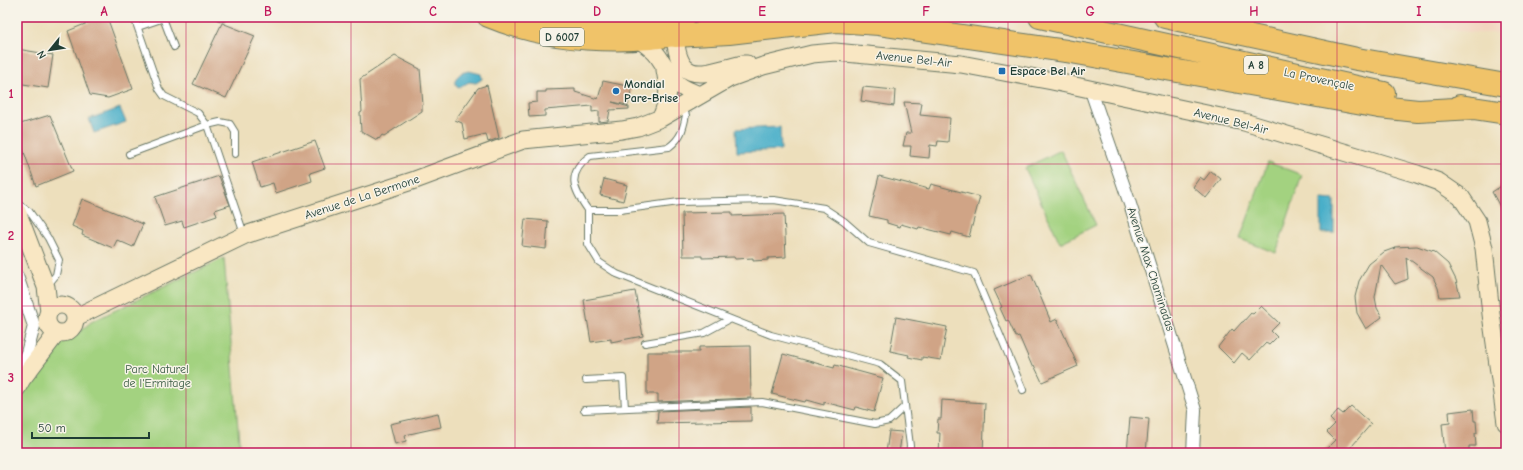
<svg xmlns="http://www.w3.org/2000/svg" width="1523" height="470" font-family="'Comic Neue',sans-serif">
  <rect width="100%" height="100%" fill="#f7f3e8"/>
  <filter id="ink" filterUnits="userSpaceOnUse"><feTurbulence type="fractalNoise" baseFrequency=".025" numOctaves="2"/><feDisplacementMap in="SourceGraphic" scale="8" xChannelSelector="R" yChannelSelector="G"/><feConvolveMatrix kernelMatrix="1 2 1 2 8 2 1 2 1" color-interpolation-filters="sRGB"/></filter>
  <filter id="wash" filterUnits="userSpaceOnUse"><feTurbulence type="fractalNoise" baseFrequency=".012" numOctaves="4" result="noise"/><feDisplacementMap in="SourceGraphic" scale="16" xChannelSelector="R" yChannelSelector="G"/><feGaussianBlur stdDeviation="0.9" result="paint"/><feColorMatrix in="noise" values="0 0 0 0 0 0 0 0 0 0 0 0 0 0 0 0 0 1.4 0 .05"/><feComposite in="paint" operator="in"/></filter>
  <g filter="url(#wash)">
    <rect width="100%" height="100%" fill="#eddfbc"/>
    <path fill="#f3d4bf" d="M1405 17H1506V33H1478L1433 27Z"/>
    <path fill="#a3d280" stroke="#61885a" d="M1061 150 1096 225 1060 243 1025 168Z
      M1268 162 1302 175 1276 253 1240 239Z
      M224 258 240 453H17V404L22 394 59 344 75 336 91 322Z"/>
    <path fill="#4aafc9" stroke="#34767e" d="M469 71 481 74 482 79 476 83 469 82 458 88 455 84 456 78 461 73Z
      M120 108 126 122 94 133 89 119Z
      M780 127 781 150 737 152 736 129Z
      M1321 199 1334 200V233H1321Z"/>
    <g id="blocks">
      <path fill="#d0a486" d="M102 17H107L133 89 108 98 90 95 68 31Z
        M222 23 255 36 226 98 193 84Z
        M17 49 53 55 48 88 17 83Z
        M395 56 420 69 423 105H422V111L384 136 382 135 379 139 378 138 377 140 361 131 360 113 362 112 360 79Z
        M603 81 632 87 628 105 612 102 629 107V109L610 110 608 121 599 122V111L592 112V106L545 110V116L529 117 528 103 537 102V92H546V90L575 89V92L598 99Z
        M487 85 499 138 488 142 486 134 465 139 462 123 455 120 478 88Z
        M863 87 895 90 894 106 861 101Z
        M904 102 922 103 920 115 950 118 948 142 938 141 937 146 930 145 929 158 910 156 911 146H903L906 133H911Z
        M50 115 73 171 36 186 17 132V125Z
        M315 141 325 168 310 173 312 181 276 193 273 183 260 187 252 162Z
        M1211 171 1221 179 1206 198 1193 187 1200 177 1204 180Z
        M219 176 230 205 215 210 217 216 184 227 182 221 165 226 155 197Z
        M879 176 929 189 931 184 980 197 969 237 952 232 951 235 919 227 918 229 901 224 900 227 887 223V220L869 216Z
        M604 179 627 185 623 201 600 195Z
        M1506 183V218L1492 192Z
        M82 199 143 224 133 247 117 240 113 248 82 235 83 231 72 226Z
        M732 212V216L784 214 786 257 768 258V260L753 261V258L735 259 734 257 702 258V256H683L682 213Z
        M525 219 548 221 546 249 522 246Z
        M1417 246 1434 252 1448 264 1456 280 1460 296 1440 297 1438 288 1433 277 1406 257 1408 279 1395 284 1381 265 1375 297 1377 308 1382 317 1366 329 1357 313 1355 297 1359 281 1369 264 1384 252 1395 248 1394 247Z
        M1031 274 1051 322 1057 319 1078 366 1042 382 1034 365 1032 366 1019 336 1016 337 1008 320 1006 321 1000 308 1002 307 994 290Z
        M635 291 643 336 611 342V339L591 342 584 300Z
        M1261 306 1279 323 1271 331 1277 337 1269 345 1266 343 1250 360 1242 353 1234 363 1218 347 1232 329 1234 331 1242 322H1243L1251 313 1253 314Z
        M896 317 947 327 941 360 922 357V360L908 357 909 355 890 351Z
        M750 346 751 398 658 402V394H647V352H699V347Z
        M783 354 834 368 835 365 883 378 874 412 856 407 855 410 824 402V405L806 400 805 402 772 394Z
        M942 400 985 403 983 453H939L940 433H937L938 419H941Z
        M1351 406 1371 424 1346 453H1322L1335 440 1327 432 1335 424 1330 419 1338 410 1343 414Z
        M751 407V421L657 423 658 411Z
        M1473 409 1474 421H1476L1477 433H1475L1476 446H1469V453H1445L1442 424 1450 423 1449 412Z
        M438 413 441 427 405 435 406 441 395 444 390 424Z
        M1130 417 1149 419 1146 453H1127Z
        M889 431 902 432 899 453H886Z"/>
    </g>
  </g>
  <g filter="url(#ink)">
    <use href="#blocks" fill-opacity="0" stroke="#677664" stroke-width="1"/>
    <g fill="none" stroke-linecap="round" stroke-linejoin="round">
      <g stroke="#677664" stroke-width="8">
        <path id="lane" d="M134 17 159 89 164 96 198 113 207 125 244 234
          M220 17 223 18
          M163 18 174 47
          M138 27 167 17
          M682 107 686 115C683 130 681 138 669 147L590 156C566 174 573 189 588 210H620L679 202 774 200 824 208 844 221 869 243 974 273 1023 390
          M129 154 207 125 220 122 230 124 235 132V154
          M18 204 29 211 48 238 59 260 56 275 47 286
          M588 210V244L599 262 617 274 771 335 880 364 902 381 910 446 909 453
          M645 343 704 333 730 319
          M586 380 623 378 625 408
          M584 410 762 402 875 424 889 421 905 406"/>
      </g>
      <g stroke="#677664" stroke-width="14">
        <path id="street" d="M1090 88 1130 204 1195 410 1193 453
          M17 276 34 326 27 353 17 373"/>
      </g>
      <g stroke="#677664" stroke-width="19">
        <path id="secondary" d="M675 36C679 89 705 72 743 64H747
          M639 39C645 44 654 50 658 56 674 79 671 85 700 95
          M661 118C669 99 669 90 665 70
          M17 211 46 287 49 312
          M47 319a14 14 0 1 1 28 0a14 14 0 1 1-28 0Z
          M76 317 245 235 415 180 523 140 622 130 638 127 661 118 730 78 763 66 812 54 835 52 961 64 1052 81 1244 122 1417 174 1439 182 1461 197 1477 221 1484 248 1491 314 1506 423
          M17 388 22 379 57 333"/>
      </g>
      <g stroke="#677664" stroke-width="21">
        <path id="primary" d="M487 17C564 49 667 49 744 17
          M539 17C587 31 637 25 686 17"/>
      </g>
      <g stroke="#677664" stroke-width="24">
        <path id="highway" d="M1040 17 1384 93
          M1165 17 1357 59 1506 85
          M675 36 729 33 836 21 879 24 1066 51 1379 107 1418 111 1474 108
          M1460 106 1506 113"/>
      </g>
      <use href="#lane" stroke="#fff" stroke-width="6"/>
      <use href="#street" stroke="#fff" stroke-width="12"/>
      <use href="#secondary" stroke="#f9e7c3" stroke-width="17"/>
      <use href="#primary" stroke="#f0c369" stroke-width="19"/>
      <use href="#highway" stroke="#f0c369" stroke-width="22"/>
    </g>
  </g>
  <path fill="none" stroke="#c2185b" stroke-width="1" stroke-opacity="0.55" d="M186 17V453M351 17V453M515 17V453M679 17V453M844 17V453M1008 17V453M1172 17V453M1337 17V453M17 164H1506M17 306H1506"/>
  <g fill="#1f6fb2" stroke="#f7f3e8" stroke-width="1.5">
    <rect x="998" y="67" width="8" height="8" rx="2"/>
    <circle cx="616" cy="91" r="4"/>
  </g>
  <g text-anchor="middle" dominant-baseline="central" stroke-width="3" stroke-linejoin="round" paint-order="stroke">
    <g fill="#f7f3e8" stroke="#60746a" stroke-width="1">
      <rect x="540" y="28" width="44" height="18" rx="3"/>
      <rect x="1244" y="56" width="24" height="18" rx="3"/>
    </g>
    <g font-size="11" font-weight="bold" fill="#1f3d34">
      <text x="562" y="37">D 6007</text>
      <text x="1256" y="65">A 8</text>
    </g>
    <g font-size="12" fill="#1f3d34" stroke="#f7f3e8">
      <text transform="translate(914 59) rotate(6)">Avenue Bel-Air</text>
      <text transform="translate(1319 79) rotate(12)">La Provençale</text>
      <text transform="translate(1231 121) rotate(14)">Avenue Bel-Air</text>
      <text transform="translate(362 197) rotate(-18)">Avenue de La Bermone</text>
      <text transform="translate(1151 269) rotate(72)">Avenue Max Chaminadas</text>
    </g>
    <g font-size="12" font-weight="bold" fill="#1f3d34" stroke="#f7f3e8" text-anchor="start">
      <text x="1010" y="71">Espace Bel Air</text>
      <text x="624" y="84">Mondial<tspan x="624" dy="14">Pare-Brise</tspan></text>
    </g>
    <g font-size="12" fill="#395b43" stroke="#f7f3e8">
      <text x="157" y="369">Parc Naturel<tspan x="157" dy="14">de l'Ermitage</tspan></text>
    </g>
  </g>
  <rect width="1523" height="470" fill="none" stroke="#f7f3e8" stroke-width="44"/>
  <g transform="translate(50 50) rotate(240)" stroke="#f7f3e8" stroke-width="3" paint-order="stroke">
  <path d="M0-3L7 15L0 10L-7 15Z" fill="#1f3d34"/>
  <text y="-6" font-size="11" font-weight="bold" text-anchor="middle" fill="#1f3d34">N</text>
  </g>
  <path d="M32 432v6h117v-6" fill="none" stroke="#1f3d34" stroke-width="2"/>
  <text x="38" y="432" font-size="12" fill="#1f3d34" stroke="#f7f3e8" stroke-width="3" paint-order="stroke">50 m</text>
  <rect x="22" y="22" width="1479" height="426" fill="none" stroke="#c2185b" stroke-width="1.5"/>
  <g font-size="13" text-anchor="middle" font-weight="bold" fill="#c2185b">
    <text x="104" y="16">A</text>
    <text x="268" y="16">B</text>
    <text x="433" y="16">C</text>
    <text x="597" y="16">D</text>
    <text x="762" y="16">E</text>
    <text x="926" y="16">F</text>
    <text x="1090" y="16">G</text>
    <text x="1254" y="16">H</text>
    <text x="1419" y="16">I</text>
    <text x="11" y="98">1</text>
    <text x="11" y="240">2</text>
    <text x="11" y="382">3</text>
  </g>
</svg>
